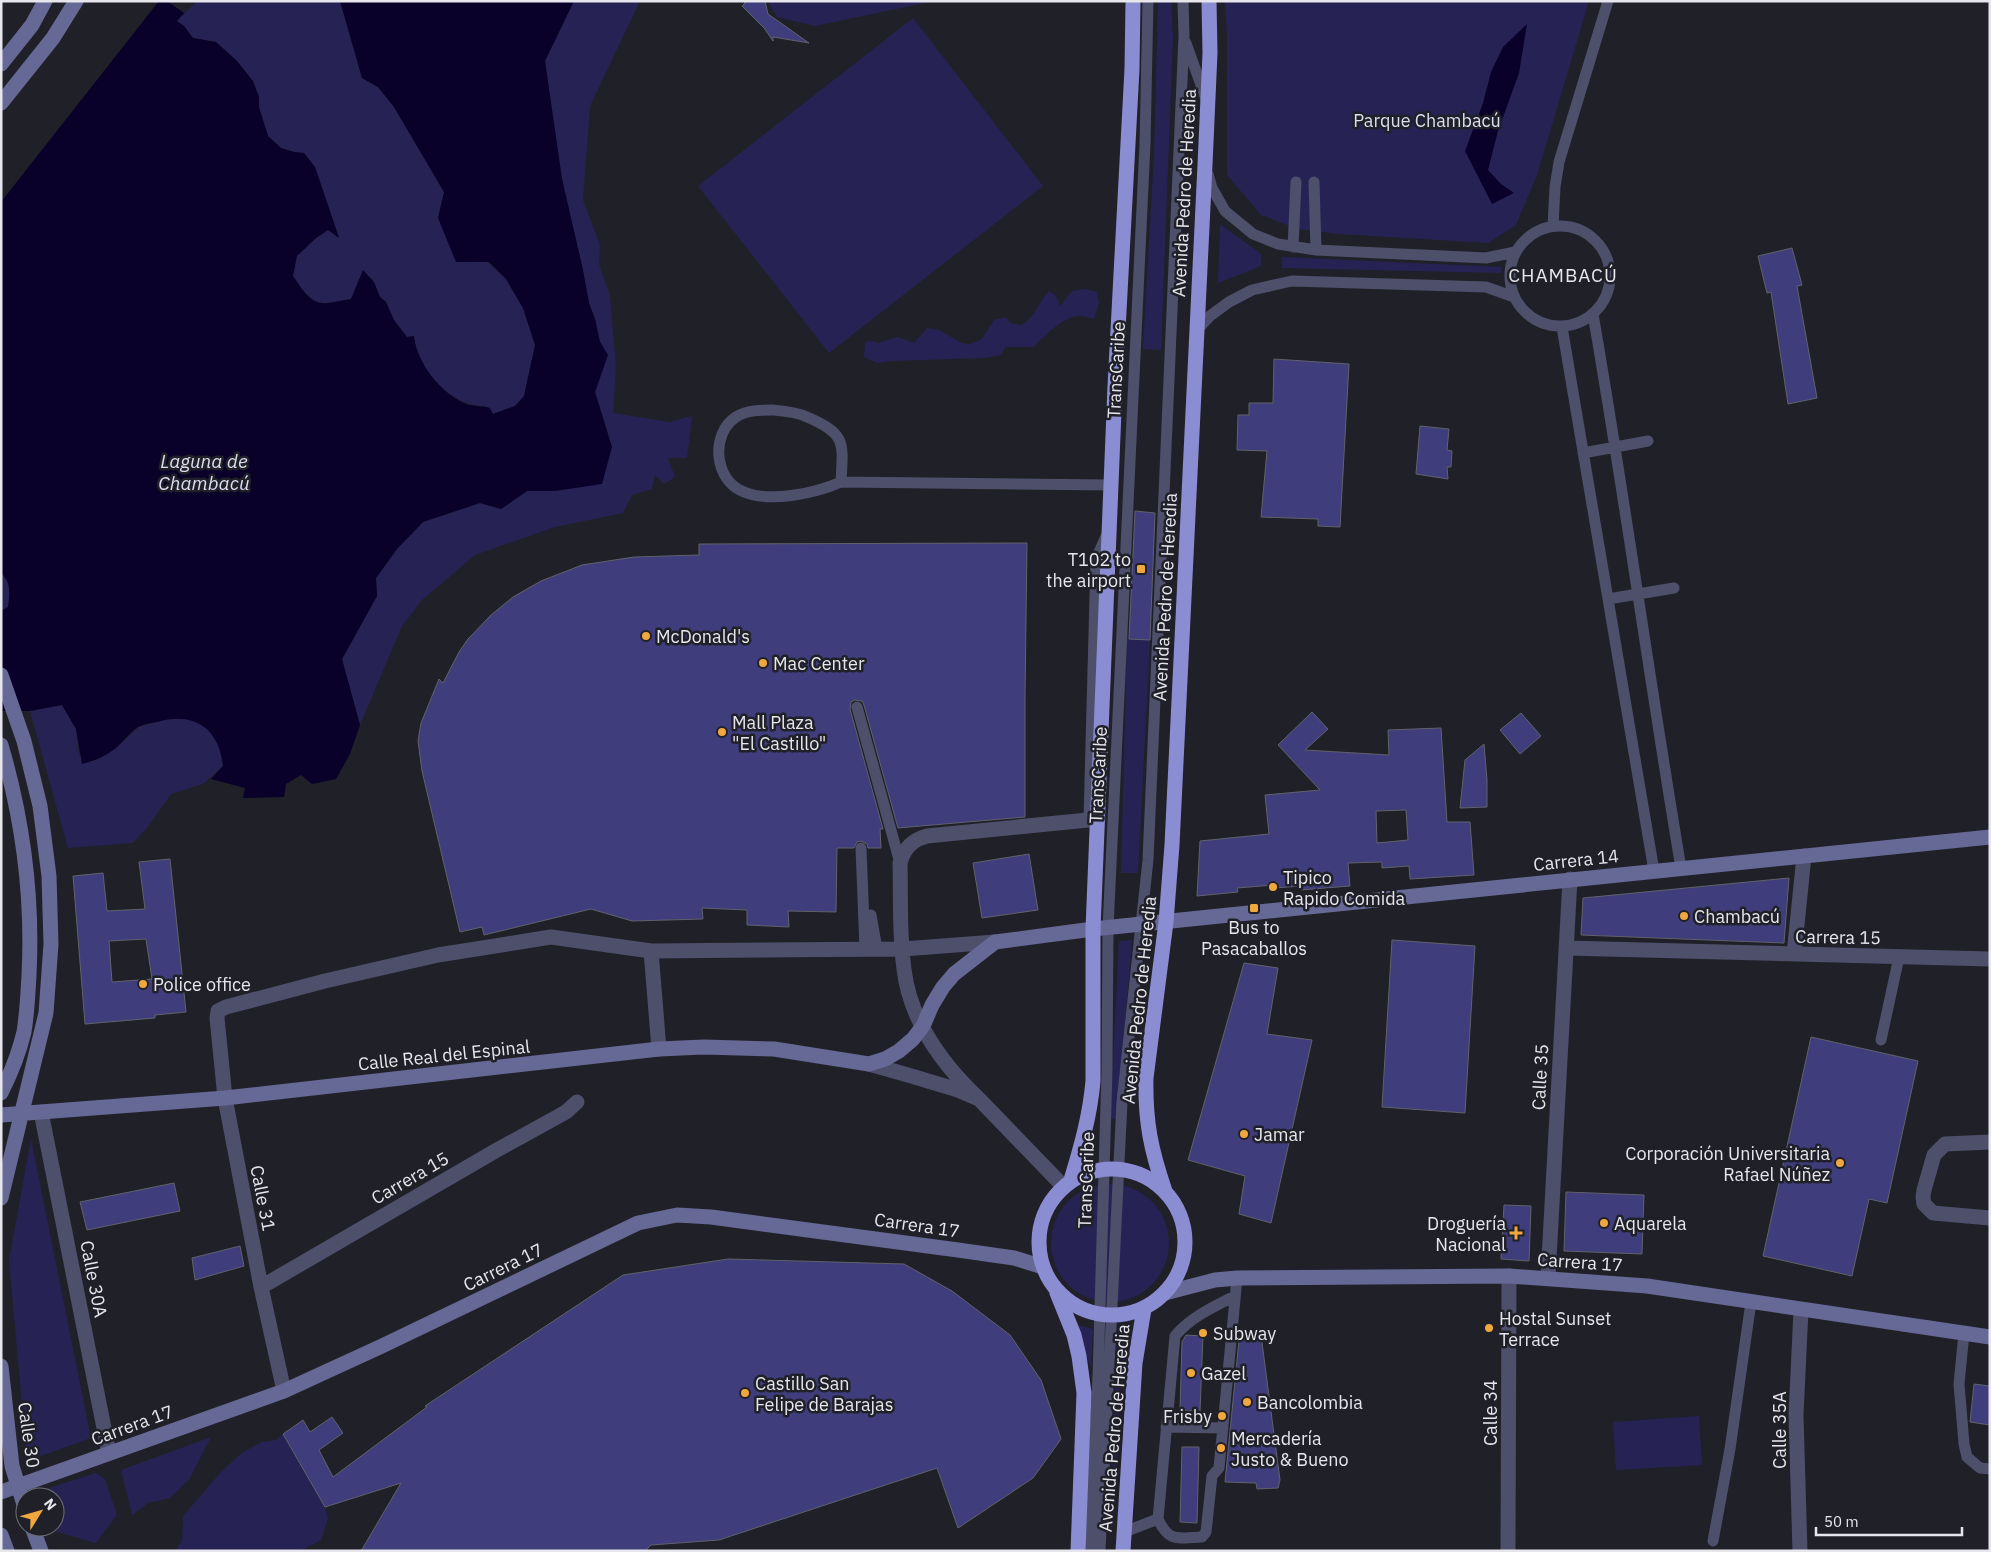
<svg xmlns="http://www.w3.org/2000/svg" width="1991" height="1552" font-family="'IBM Plex Sans',sans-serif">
  <rect width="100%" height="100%" fill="#202028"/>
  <path fill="#262354" d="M197 1H340L362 78 378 87 394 107 444 192 438 218 506 279 523 308 535 345 524 396 515 406 493 414 484 406C451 407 417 368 414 337H407L394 320 386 302 380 297 374 282 363 271 351 299C343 300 328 304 322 303 309 302 300 286 293 276L297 256 316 238 328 230 339 237 315 167 304 153 294 152 281 148 268 136 259 107V97L253 81 237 61 216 42 193 38 184 26 177 21Z
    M574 1H640L590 106 583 200 600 245 599 264 610 296 616 368 613 413 670 422 692 416 687 458H668L675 477 664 484 655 475 652 489 632 495 623 513 555 527 475 555 422 600 402 626 360 725 342 660 377 596 376 578 397 549 423 522 480 503 501 509 527 491H555L612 447 595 392 607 355 600 342 595 319 589 303 583 270 562 179 545 61Z
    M768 1H934L815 26 777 17Z
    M1158 1H1171L1173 36 1161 350 1143 349 1154 154Z
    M1225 1H1589L1537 175 1516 225 1488 243 1339 234 1298 229 1261 215 1227 175V36Z
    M913 18 1043 186 829 353 698 186Z
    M1220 224 1261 254V266L1218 283Z
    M1282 257 1501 267V273L1282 268Z
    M1085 289 1097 292 1099 303 1094 319C1089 318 1083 315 1078 316 1061 318 1046 335 1034 347H1005L1001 355 984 358 892 361 877 363 864 357 865 342 872 341 878 343 898 337 914 343 927 328 939 330 962 343 970 344 982 339 994 320 1006 317 1010 323 1021 325C1035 317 1039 302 1049 291L1056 296 1060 306 1072 291Z
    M1 573C11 583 10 593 8 607L1 611Z
    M1127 638 1150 640 1138 873H1121Z
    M62 705 76 729 79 755 94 761 115 749 139 727 167 719H189L209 729 221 749 223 766 203 784 171 794 147 828 133 843 68 848 30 711Z
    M1132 940 1117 1119H1110L1119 941Z
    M31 1139 91 1438 27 1461 9 1260Z
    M1051 1243a59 59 0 1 1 118 0a59 59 0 1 1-118 0Z
    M1077 1325 1093 1329 1091 1368Z
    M1117 1332H1133L1122 1353 1114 1522 1109 1534Z
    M1699 1416 1702 1465 1616 1470 1613 1422Z
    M283 1434 325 1507 328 1518 321 1540 300 1551H175L182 1541 183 1516 221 1472 243 1452 262 1442 276 1440Z
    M211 1437 189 1480 170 1498 148 1503 132 1515 121 1470Z
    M96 1473 105 1479 117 1515 96 1543 57 1532 52 1527H55V1497H44L49 1488Z"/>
  <path fill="#09012a" d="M159 1H167L184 13 177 21 184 26 193 38 216 42 237 61 253 81 259 97V107L268 136 281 148 294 152 304 153 315 167 339 238 328 230 316 238 297 256 293 276C300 286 309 302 322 303 328 304 343 300 351 299L363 270 374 282 380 297 386 302 394 320 407 337 414 336C417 363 440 392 464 403 472 407 481 405 490 408L493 414 515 406 524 396 535 345 523 308 506 279 489 262H456L438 218 444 192 394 107 378 87 362 78 340 1H574L545 61 562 179 583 270 589 303 595 319 600 342 608 355 595 392 612 447 602 484 555 491H527L501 509 480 503 423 522 397 549 376 578 377 596 342 659 360 725 350 754 336 779 312 784 301 775 286 784 284 797 243 798 245 788 211 779 223 766C219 728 194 711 157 722 151 723 144 724 138 727 129 733 124 741 116 748 106 756 94 761 82 764L76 729 62 705 30 711H1V611L8 607C10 593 11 582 1 573V202Z
    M1527 24 1519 73 1498 131 1488 170 1501 184 1514 193 1492 204 1465 151 1483 103 1491 72 1503 47Z"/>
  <path fill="#3f3d7b" stroke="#61626b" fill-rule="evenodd" d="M744 1H765L768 14 809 43 773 37V41L764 28 742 6 745 3Z
    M1792 248 1802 285 1797 286 1817 398 1788 404 1771 292 1767 293 1758 256Z
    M1274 359 1349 364 1340 527 1318 526V519L1261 517 1267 451 1237 450 1238 415H1249V403H1273Z
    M1420 426 1449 429 1447 450 1452 451 1451 467H1447L1448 479 1416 474Z
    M1135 511 1155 513 1150 640 1129 639Z
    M1027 543 1025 694V817L898 828 864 705 862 701 855 700 851 702 850 709 883 829H880L881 848H868L867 844 861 841 857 842 854 848H837L836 912 788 911 789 927 747 925V910L702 908 703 919 632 921 591 909 484 935 482 927 460 932 422 771 418 741 421 723 439 679 443 683 459 652 468 639 491 615 513 597 541 581 582 565 634 557 699 555V544Z
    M1312 712 1328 729 1305 750 1389 755 1388 730 1441 728 1447 822H1470L1474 875 1410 879 1409 866 1382 868V862L1348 863 1350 886 1301 890V886L1274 888V885L1237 888 1238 892 1197 896 1200 841 1269 834 1265 795 1320 790 1278 745ZM1406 810 1408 840 1377 843 1376 811Z
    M1521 713 1541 736 1520 754 1500 730Z
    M1484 744 1487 780V807L1460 808 1465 760Z
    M1029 854 1038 910 982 918 973 863Z
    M170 859 186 1012 155 1015V1018L85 1024 73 876 103 873 107 911 145 909 139 862ZM146 939 152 979 112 982 109 941Z
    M1789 878 1784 943 1581 935 1583 898Z
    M1392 940 1475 946 1465 1113 1382 1107Z
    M1244 963 1278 968 1267 1034 1312 1040 1271 1223 1239 1214 1245 1176 1188 1160Z
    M1811 1037 1918 1061 1887 1203 1869 1199 1852 1276 1763 1256Z
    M174 1183 180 1211 87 1230 80 1202Z
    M1566 1192 1644 1195 1642 1254 1564 1251Z
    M1504 1205 1531 1206 1529 1261 1501 1259Z
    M240 1246 244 1266 195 1280 192 1258Z
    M728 1259 904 1264 952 1291 1010 1335 1041 1380 1061 1439 1033 1478 958 1528 937 1468 719 1540 651 1545 645 1551H361L401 1483 325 1507 283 1434 303 1420 310 1432 332 1417 343 1433 319 1450 333 1477 427 1407 425 1406 623 1275Z
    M1240 1330H1251V1334L1261 1335 1280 1480 1278 1488 1257 1489 1256 1483 1225 1482Z
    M1186 1335 1203 1336 1200 1411 1180 1410 1182 1342Z
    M1974 1384 1990 1386V1425L1970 1422Z
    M1182 1447H1199L1197 1523 1180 1522Z"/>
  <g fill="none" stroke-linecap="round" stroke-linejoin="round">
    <path stroke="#4d4f6b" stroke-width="11" d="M1186 43 1206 99
      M1208 174 1212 188 1225 211 1253 234 1278 244 1316 250 1486 258 1515 252
      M1314 182 1316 250
      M1510 276a50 50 0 1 1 100 0a50 50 0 1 1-100 0Z
      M1553 226 1555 187 1559 162 1608 1
      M1293 247 1296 182
      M1593 314C1625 499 1650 684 1681 868
      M1562 327 1654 871
      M1197 330 1210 316 1229 302 1252 290 1292 281 1486 287 1514 297
      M1583 453 1648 441
      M841 482C843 443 847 434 807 417 797 412 784 411 773 410 761 410 747 410 736 417 710 434 714 481 744 492 771 503 816 493 841 482L1111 485
      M1608 599 1674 588
      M857 707 900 863
      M1089 820 1096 559 1107 534
      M861 848 865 949
      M871 915 877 949
      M1881 1040 1899 957
      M1235 1296C1213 1307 1191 1317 1175 1336L1158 1519C1169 1543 1178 1538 1202 1537L1206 1532 1212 1476 1219 1468 1237 1278
      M1964 1333 1959 1384 1964 1444 1967 1457 1980 1468 1990 1469
      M1166 1427 1223 1428
      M1124 1532 1158 1519
      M1713 1541 1730 1449 1751 1302
      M1089 1551 1098 1376 1107 1070 1108 928 1145 144 1148 1
      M1100 1551 1122 1102 1148 860 1184 36 1183 1"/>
    <path stroke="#4d4f6b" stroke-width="15" d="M1566 948 1990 959
      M651 951 659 1049
      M1794 954 1804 856
      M869 1064 908 1075 958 1090 979 1099 1063 1186
      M979 1099C942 1064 910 1021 904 969 899 934 901 898 900 863 904 848 912 840 927 836L1098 819
      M41 1112 109 1453
      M1990 1142 1945 1144 1934 1155 1924 1190 1923 1197 1924 1204 1933 1213 1990 1218
      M1548 1277 1570 879
      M261 1287 497 1150 566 1112 577 1102
      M284 1391 261 1287 225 1098 217 1018 218 1011 226 1007 325 981 438 955 551 937 651 951 903 949 995 942
      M1508 1551 1509 1276
      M1800 1551 1796 1415 1801 1310"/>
    <path stroke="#666895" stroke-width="15" d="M1 64 32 25 45 1
      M1 103 53 38 76 1
      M1 675 24 741 40 806 49 876 51 944 46 1013 1 1198
      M1 745C23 820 33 897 29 975 28 994 27 1014 24 1032 19 1053 11 1073 1 1093
      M1 1115 225 1098 659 1049 704 1047 774 1049 869 1064 885 1059 899 1051 913 1039 923 1026 932 1005 943 987 954 974 995 942 1093 929 1990 837
      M1165 1293 1215 1280 1237 1278 1509 1276 1647 1286 1990 1337
      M1 1366 12 1466 25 1508
      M1 1492 284 1391 382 1346 638 1223 677 1215 711 1217 958 1250 1014 1258 1043 1267
      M32 1527 41 1551
      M1 1535 7 1551"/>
    <path stroke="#8b8dd2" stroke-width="15" d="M1039 1242a73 73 0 1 1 146 0a73 73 0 1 1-146 0Z
      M1071 1180C1081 1147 1090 1116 1093 1081V929L1115 386 1132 69 1133 1
      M1165 1191C1151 1150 1145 1122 1146 1078L1166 922 1172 845 1205 165 1210 53 1209 1
      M1057 1293 1074 1335 1079 1356 1084 1393 1078 1551
      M1123 1551 1135 1363 1144 1309"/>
  </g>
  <g fill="#f0a73e" stroke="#202028" stroke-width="2">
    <rect x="1136" y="564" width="10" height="10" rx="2.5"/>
    <circle cx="646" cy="636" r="5"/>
    <circle cx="763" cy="663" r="5"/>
    <circle cx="722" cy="732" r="5"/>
    <circle cx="1273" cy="887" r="5"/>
    <rect x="1249" y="903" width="10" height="10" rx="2.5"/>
    <circle cx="1684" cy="916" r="5"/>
    <circle cx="143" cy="984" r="5"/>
    <circle cx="1244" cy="1134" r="5"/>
    <circle cx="1840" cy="1163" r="5"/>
    <circle cx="1604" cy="1223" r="5"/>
    <path d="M1513.5 1225.5h5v5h5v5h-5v5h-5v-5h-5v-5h5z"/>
    <circle cx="1489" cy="1328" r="5"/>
    <circle cx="1203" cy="1333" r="5"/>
    <circle cx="1191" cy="1373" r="5"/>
    <circle cx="745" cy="1393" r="5"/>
    <circle cx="1247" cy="1402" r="5"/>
    <circle cx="1222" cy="1416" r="5"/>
    <circle cx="1221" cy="1448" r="5"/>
  </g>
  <g text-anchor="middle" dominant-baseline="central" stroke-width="5" stroke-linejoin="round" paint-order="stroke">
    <g font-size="18" fill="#dddef2" stroke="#202028">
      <text x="1427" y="120">Parque Chambacú</text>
    </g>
    <g font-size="18" fill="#e6e6ec" stroke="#202028">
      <text transform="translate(1184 193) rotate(-87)">Avenida Pedro de Heredia</text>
      <text transform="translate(1116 370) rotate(-87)">TransCaribe</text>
      <text transform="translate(1165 597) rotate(-87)">Avenida Pedro de Heredia</text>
      <text transform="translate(1098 775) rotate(-87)">TransCaribe</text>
      <text transform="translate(1576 860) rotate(-6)">Carrera 14</text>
      <text transform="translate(1838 937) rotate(1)">Carrera 15</text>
      <text transform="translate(1139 1000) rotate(-84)">Avenida Pedro de Heredia</text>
      <text transform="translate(444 1055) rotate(-6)">Calle Real del Espinal</text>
      <text transform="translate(1540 1077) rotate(-87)">Calle 35</text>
      <text transform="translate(410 1178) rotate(-30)">Carrera 15</text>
      <text transform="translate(1086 1180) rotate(-88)">TransCaribe</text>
      <text transform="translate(263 1198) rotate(79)">Calle 31</text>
      <text transform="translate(917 1225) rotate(8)">Carrera 17</text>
      <text transform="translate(1580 1262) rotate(4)">Carrera 17</text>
      <text transform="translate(503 1267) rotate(-26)">Carrera 17</text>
      <text transform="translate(94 1279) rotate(79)">Calle 30A</text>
      <text transform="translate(1490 1413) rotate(-90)">Calle 34</text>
      <text transform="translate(132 1425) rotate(-20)">Carrera 17</text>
      <text transform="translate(1114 1428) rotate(-85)">Avenida Pedro de Heredia</text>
      <text transform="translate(1779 1430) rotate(-90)">Calle 35A</text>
      <text transform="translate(29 1435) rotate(82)">Calle 30</text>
    </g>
    <g font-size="18" fill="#e6e6ec" stroke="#202028" text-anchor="start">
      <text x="1131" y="559" text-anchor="end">T102 to<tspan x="1131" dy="21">the airport</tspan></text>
      <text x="656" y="636">McDonald's</text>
      <text x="773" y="663">Mac Center</text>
      <text x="732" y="722">Mall Plaza<tspan x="732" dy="21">"El Castillo"</tspan></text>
      <text x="1283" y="877">Tipico<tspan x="1283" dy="21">Rapido Comida</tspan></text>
      <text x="1694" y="916">Chambacú</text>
      <text x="1254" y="927" text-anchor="middle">Bus to<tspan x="1254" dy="21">Pasacaballos</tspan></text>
      <text x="153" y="984">Police office</text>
      <text x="1254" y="1134">Jamar</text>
      <text x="1830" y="1153" text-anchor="end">Corporación Universitaria<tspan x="1830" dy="21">Rafael Núñez</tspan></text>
      <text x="1506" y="1223" text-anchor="end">Droguería<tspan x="1506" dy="21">Nacional</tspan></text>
      <text x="1614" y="1223">Aquarela</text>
      <text x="1499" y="1318">Hostal Sunset<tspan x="1499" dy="21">Terrace</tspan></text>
      <text x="1213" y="1333">Subway</text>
      <text x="1201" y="1373">Gazel</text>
      <text x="755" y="1383">Castillo San<tspan x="755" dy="21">Felipe de Barajas</tspan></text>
      <text x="1257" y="1402">Bancolombia</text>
      <text x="1212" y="1416" text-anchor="end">Frisby</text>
      <text x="1231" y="1438">Mercadería<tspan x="1231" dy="21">Justo &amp; Bueno</tspan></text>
    </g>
    <g font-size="19" letter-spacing="1" fill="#e6e6ec" stroke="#202028">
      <text x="1563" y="275">CHAMBACÚ</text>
    </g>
    <g font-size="19" font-style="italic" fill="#dcddf1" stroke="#202028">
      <text x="204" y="461">Laguna de<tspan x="204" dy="22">Chambacú</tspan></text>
    </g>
  </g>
  <rect width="1991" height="1552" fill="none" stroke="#e6e6ec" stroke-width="5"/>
  <g transform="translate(40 1512) rotate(53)"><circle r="24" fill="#202028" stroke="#6f6f76"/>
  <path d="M0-4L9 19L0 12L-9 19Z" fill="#f0a73e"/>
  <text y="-8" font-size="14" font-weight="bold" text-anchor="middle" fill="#e6e6ec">N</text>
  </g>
  <path d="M1816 1527v8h146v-8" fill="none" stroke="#e6e6ec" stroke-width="2.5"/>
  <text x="1824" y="1527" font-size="15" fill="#e6e6ec" stroke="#202028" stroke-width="4" paint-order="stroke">50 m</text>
</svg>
